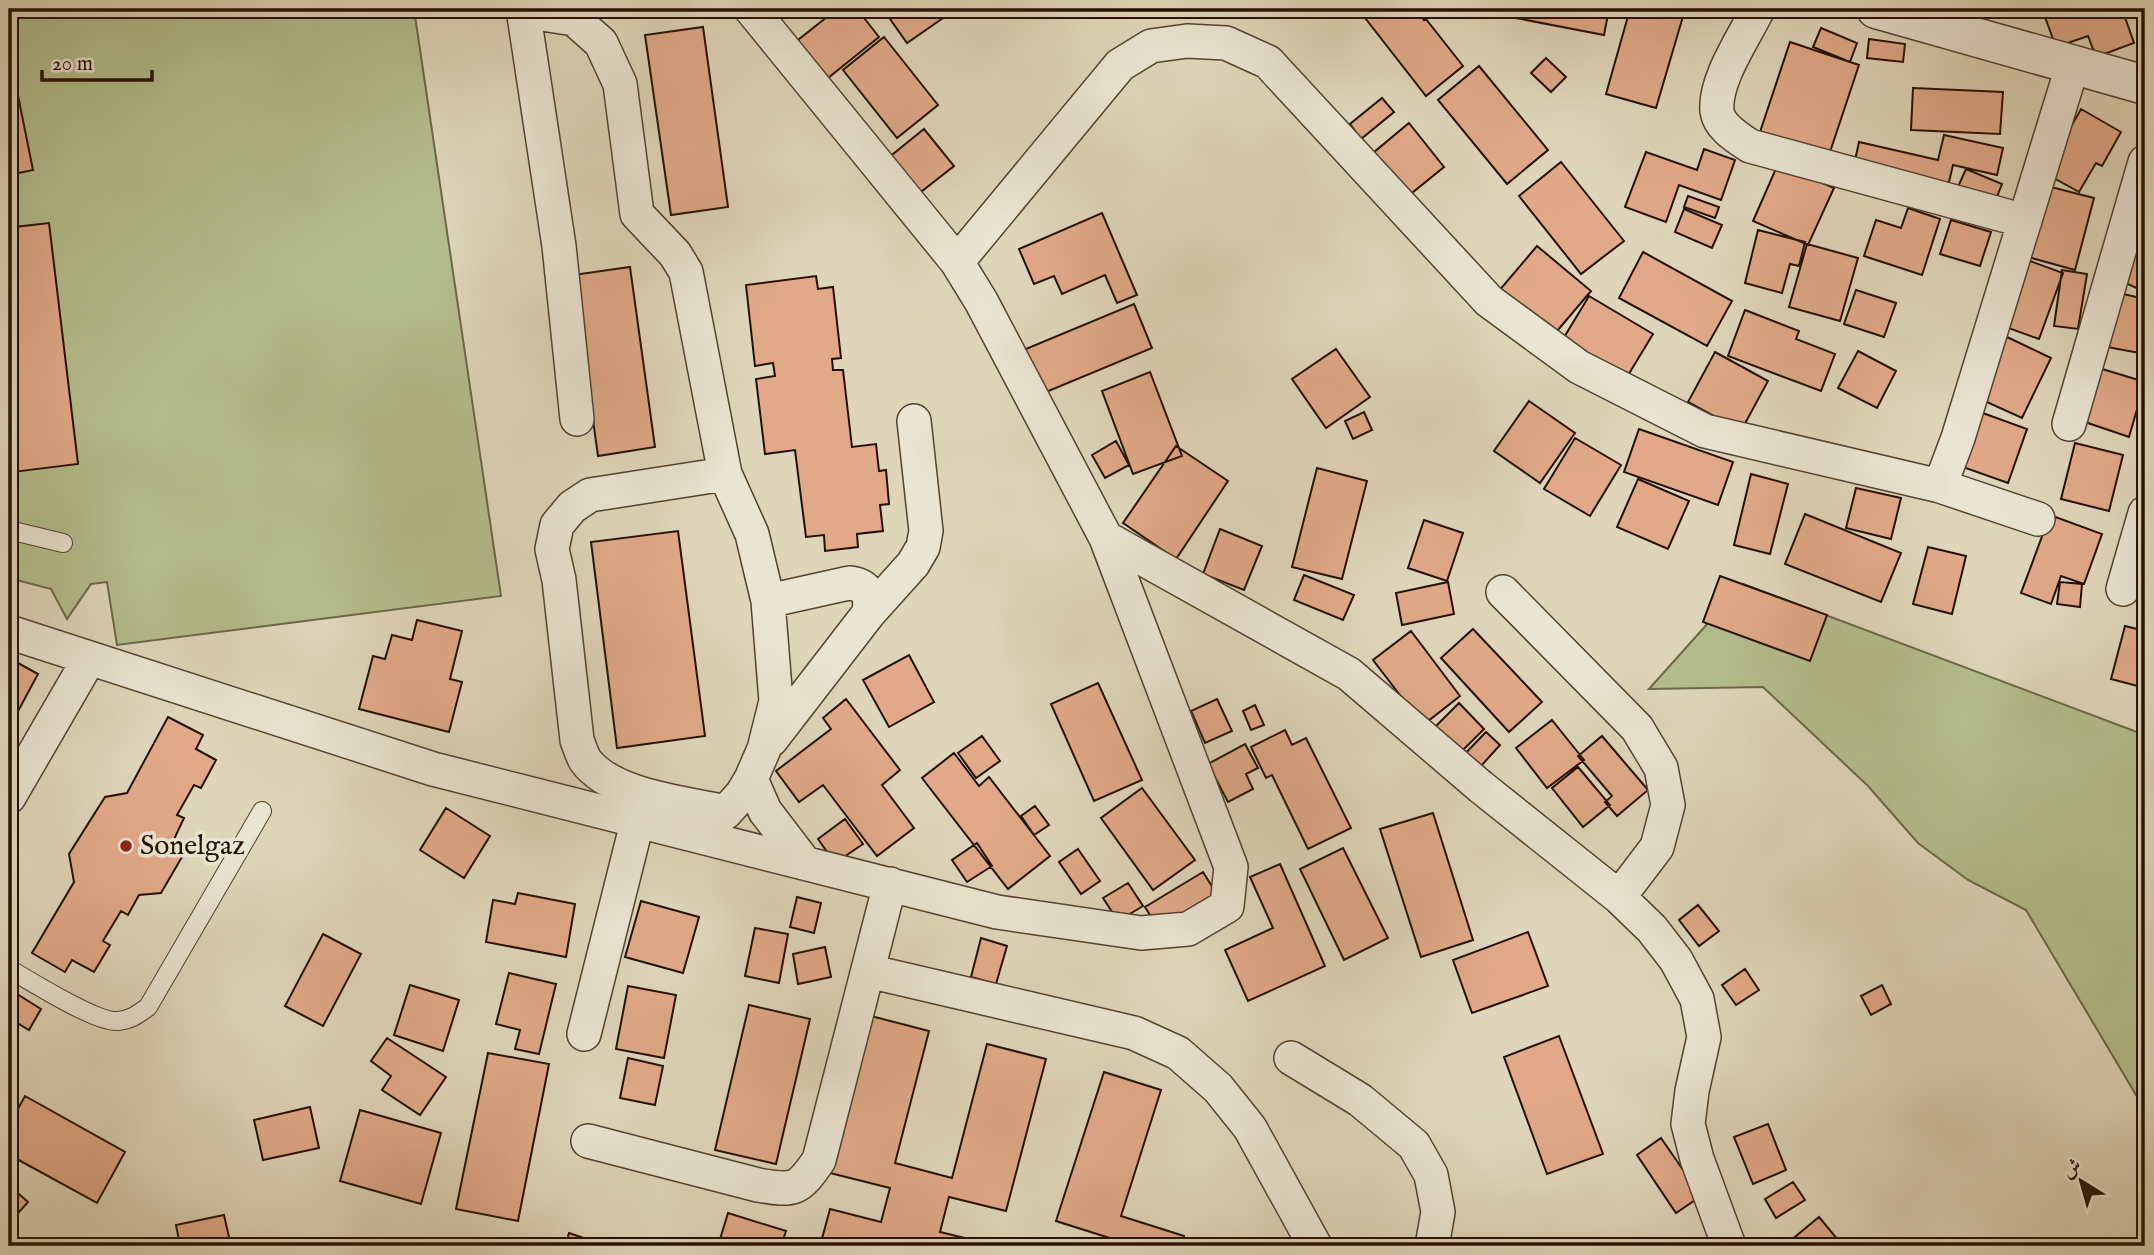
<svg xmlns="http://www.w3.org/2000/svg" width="2154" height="1255" font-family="'IM FELL English',Amiri,serif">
  <rect width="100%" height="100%" fill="#dfd6b9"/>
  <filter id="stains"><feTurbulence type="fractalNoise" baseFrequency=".00286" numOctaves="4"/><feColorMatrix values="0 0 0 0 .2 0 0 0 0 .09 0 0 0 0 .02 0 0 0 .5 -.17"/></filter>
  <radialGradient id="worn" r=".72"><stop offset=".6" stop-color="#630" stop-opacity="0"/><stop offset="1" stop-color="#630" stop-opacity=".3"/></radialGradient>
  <path fill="#b4bd8e" stroke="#6c6748" stroke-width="2" d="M9 9H414L501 596 117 645 107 582 91 584 67 619 51 589 9 578Z
    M1743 584 2145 735V1110L2026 910 1968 880 1918 843 1868 786 1763 687 1649 689Z"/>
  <path fill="#e1a989" stroke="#251102" stroke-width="2" d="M837 9H857L879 37 823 82 793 44Z
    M883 9H956L907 43Z
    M1369 9H1418L1463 66 1426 96 1362 14Z
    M1415 9H1437L1424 20Z
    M1501 9H1609L1604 35 1500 15Z
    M1630 9H1671L1684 13 1656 108 1606 94Z
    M2042 9H2122L2134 43 2096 57 2088 36 2056 47Z
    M703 27 728 207 671 215 645 35Z
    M1821 28 1857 43 1850 62 1813 47Z
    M884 37 938 105 897 138 843 70Z
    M1869 39 1905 44 1903 62 1867 58Z
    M1790 42 1859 65 1827 161 1758 138Z
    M9 51 33 170 9 175Z
    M1546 58 1566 77 1551 92 1531 73Z
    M1479 66 1548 150 1507 184 1438 100Z
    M1913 88 2003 92 2000 134 1911 130Z
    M1382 98 1394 112 1361 139 1350 124Z
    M2081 109 2121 132 2102 166 2096 163 2079 192 2045 173Z
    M1409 123 1444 167 1402 201 1367 158Z
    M924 129 954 166 917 195 887 159Z
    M1944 135 2003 148 1997 175 1953 165 1948 186 1854 165 1859 142 1938 160Z
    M1704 149 1735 160 1721 200 1679 185 1666 222 1625 207 1646 152 1697 170Z
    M1561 162 1624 241 1581 274 1519 196Z
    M1778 164 1834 188 1808 245 1753 221Z
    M1966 169 2002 184 1994 204 1957 189Z
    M2047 186 2094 198 2075 270 2028 257Z
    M1688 196 1719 207 1715 218 1684 207Z
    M1908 208 1940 219 1922 275 1864 256 1876 220 1901 228Z
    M1684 209 1722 225 1712 248 1675 232Z
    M1102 213 1137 295 1117 303 1105 275 1062 294 1054 276 1034 284 1019 249Z
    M1951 220 1991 232 1980 266 1940 254Z
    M49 223 78 464 13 472 9 438V246L17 245 15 227Z
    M2145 225V292L2119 280Z
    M1758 230 1805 242 1799 266 1790 264 1782 293 1745 283Z
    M1807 244 1858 258 1840 321 1789 307Z
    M1537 246 1591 291 1552 337 1498 292Z
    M1643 252 1732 301 1707 346 1619 298Z
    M2027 260 2063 273 2039 339 2003 326Z
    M630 267 655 447 598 456 573 275Z
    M2062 270 2087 274 2078 329 2054 326Z
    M816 276 818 289 833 287 841 358 832 359 833 370H843L852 447 876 444 879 471 886 470 889 504 880 505 883 531 857 534 858 547 825 551 824 535 806 537 795 450 765 454 756 379 775 376 773 363 755 366 746 285Z
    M1856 290 1896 303 1884 337 1844 324Z
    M2119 293 2145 299V354L2107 347Z
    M1589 296 1653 334 1624 382 1560 344Z
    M1134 304 1152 348 1039 395 1021 351Z
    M1745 310 1799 331 1796 339 1835 354 1821 391 1728 356Z
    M2007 337 2051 358 2022 418 1978 398Z
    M1336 349 1370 397 1326 428 1292 379Z
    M1858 351 1896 371 1877 408 1838 388Z
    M1715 352 1768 381 1741 431 1688 402Z
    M2099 368 2145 382 2129 437 2082 421Z
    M1150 372 1182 456 1133 474 1102 391Z
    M1529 401 1575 433 1540 483 1494 451Z
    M1364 412 1372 430 1353 439 1345 421Z
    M1980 412 2027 429 2008 483 1960 466Z
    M1639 429 1733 462 1718 505 1624 472Z
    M1575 438 1621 465 1590 516 1544 489Z
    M1116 441 1129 465 1105 478 1092 455Z
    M2075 443 2123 455 2109 511 2061 499Z
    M1176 446 1228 481 1176 559 1123 523Z
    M1317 468 1367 481 1342 579 1292 567Z
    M1751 474 1788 484 1770 554 1734 545Z
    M1638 479 1689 501 1668 549 1617 527Z
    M1856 488 1901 498 1891 539 1846 528Z
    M1805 514 1901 553 1881 602 1785 564Z
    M2050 515 2102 534 2084 584 2061 576 2051 604 2021 593Z
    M1424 520 1463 533 1447 581 1408 568Z
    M1220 529 1262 546 1244 590 1203 574Z
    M678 531 705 736 617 748 591 542Z
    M1928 547 1966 556 1952 614 1913 604Z
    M1304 575 1354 595 1343 620 1294 600Z
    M1720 576 1827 615 1810 661 1703 622Z
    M1448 582 1454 614 1402 625 1396 593Z
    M2060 582 2082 584 2080 607 2057 604Z
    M417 620 462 631 450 679 462 682 449 732 359 709 373 656 385 659 392 635 412 640Z
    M2125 626 2145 631V688L2111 679Z
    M1473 629 1542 702 1509 732 1441 658Z
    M1411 631 1460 696 1423 725 1373 660Z
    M909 655 934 702 889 727 863 680Z
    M18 663 38 674 9 728V679Z
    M1098 683 1142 780 1094 801 1051 704Z
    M846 699 900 770 882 785 914 828 877 856 823 785 799 802 776 771 831 729 823 718Z
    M1217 699 1232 731 1205 743 1191 711Z
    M1459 703 1484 729 1455 758 1430 732Z
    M1255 705 1264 725 1251 730 1243 711Z
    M168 717 203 735 196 749 216 760 201 788 194 785 177 815 184 818 175 837 182 857 161 893 139 895 128 915 121 911 103 941 110 945 94 972 72 960 65 972 32 953 74 882 69 854 105 797 127 793Z
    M1552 720 1584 760 1547 788 1516 748Z
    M1285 730 1292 745 1306 738 1351 828 1308 849 1272 775 1266 778 1251 747Z
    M1486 732 1500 745 1471 777 1456 763Z
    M982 736 1000 761 976 778 958 753Z
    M1602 736 1648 790 1617 816 1605 802 1612 796 1578 756Z
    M1245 744 1258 768 1246 774 1253 789 1228 802 1208 764Z
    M954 753 979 786 989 777 1050 856 1008 889 922 778Z
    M1578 767 1610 805 1583 827 1552 788Z
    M1142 788 1195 860 1153 890 1101 818Z
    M1035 806 1049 825 1034 835 1021 816Z
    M446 808 490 836 464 878 420 850Z
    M1433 813 1473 940 1421 957 1380 829Z
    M845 819 863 844 835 863 818 839Z
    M977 843 992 866 967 882 952 860Z
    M1343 848 1388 938 1344 960 1300 869Z
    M1078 849 1100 881 1081 894 1059 862Z
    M1280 864 1325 966 1248 1001 1225 950 1273 928 1250 877Z
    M1203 872 1216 893 1158 928 1145 907Z
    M1128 883 1143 906 1118 921 1103 898Z
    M518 893 575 904 566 957 486 942 493 900 515 904Z
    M797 897 821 903 814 933 790 927Z
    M641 901 699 917 683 973 625 957Z
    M1698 905 1719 931 1699 946 1679 920Z
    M755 928 788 934 779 983 745 976Z
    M1528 932 1548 986 1472 1013 1453 960Z
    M323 934 361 954 323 1026 285 1006Z
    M981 938 1007 946 996 984 971 977Z
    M825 947 831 977 798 984 793 954Z
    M1745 969 1759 990 1736 1005 1722 985Z
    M509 973 556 984 539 1054 515 1049 520 1030 496 1024Z
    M410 985 459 1000 443 1051 394 1035Z
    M1882 985 1891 1004 1871 1015 1861 996Z
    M628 986 676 995 664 1058 616 1049Z
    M9 989 41 1009 29 1030 9 1018Z
    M749 1005 810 1019 776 1164 715 1150Z
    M871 1016 929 1031 895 1163 952 1178 987 1044 1046 1059 1006 1211 949 1197 940 1232 998 1246H890L882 1244V1246H820L830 1209 881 1222 890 1188 830 1173Z
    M1559 1036 1603 1154 1547 1174 1504 1057Z
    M387 1038 446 1077 420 1115 382 1090 391 1076 371 1061Z
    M488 1053 549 1064 518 1221 456 1209Z
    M628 1058 663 1066 655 1105 620 1098Z
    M1104 1072 1161 1090 1121 1216 1184 1236 1181 1246H1117L1119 1241 1056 1221Z
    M25 1096 125 1152 97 1203 15 1158 9 1170V1125Z
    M310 1107 319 1148 263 1160 254 1120Z
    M360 1110 441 1133 421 1204 340 1181Z
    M1768 1124 1786 1170 1753 1184 1734 1137Z
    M1661 1138 1701 1196 1676 1213 1637 1155Z
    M1793 1182 1805 1200 1776 1218 1765 1199Z
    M9 1185 28 1202 11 1221 9 1220Z
    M728 1213 786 1231 781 1246H718Z
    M224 1215 231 1246H180L176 1225Z
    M1819 1217 1843 1246H1784Z
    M569 1233 607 1246H565Z
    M444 1240 469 1246H442Z"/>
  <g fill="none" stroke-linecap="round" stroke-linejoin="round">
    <g stroke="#544230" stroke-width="20">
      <path id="service" d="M9 530 63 543
        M9 969C31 981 96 1023 118 1021 131 1020 138 1014 148 1007L262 811"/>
    </g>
    <g stroke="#544230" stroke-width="36">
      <path id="minor" d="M523 9 559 246 577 419
        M1758 9C1745 36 1714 80 1717 111 1719 127 1738 138 1750 146L2025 221
        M523 11 574 19 601 43 620 84 637 214 675 254 686 272 725 474 752 534 768 601 776 701 764 749 751 779 742 794 726 812 709 825 689 832
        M957 262 1120 65 1151 46 1187 41 1226 43 1268 62 1489 301 1579 367 1705 431 1940 486 2038 519
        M2069 424 2145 162
        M725 474 590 495 572 507 557 525 552 549 559 580 577 740C579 746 582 754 585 760 611 796 685 803 726 812
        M1940 486 1958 438 2073 64
        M1106 538 1349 674 1481 787 1619 897 1652 929 1676 960 1697 999 1704 1037 1692 1091 1688 1124 1697 1159 1729 1246
        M2123 589 2145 513
        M1503 592 1637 728 1661 768 1668 805 1657 847 1619 897
        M768 601 849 583C869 585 871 596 869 613L771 740
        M869 613 913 564 923 547 926 531 914 421
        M9 632 433 769 997 912 1141 933 1188 929 1227 906 1231 867 1106 538 981 301 957 262 751 9
        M751 779 765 811 804 862
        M9 797 89 659
        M868 971 1134 1033 1178 1053 1218 1088 1250 1128 1315 1246
        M584 1034 638 819
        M1291 1058 1360 1100 1414 1145 1431 1175 1438 1212 1432 1246
        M588 1141 758 1185C794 1191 798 1191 819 1160L890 884"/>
    </g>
    <g stroke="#544230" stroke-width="41">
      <path id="tertiary" d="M1876 9 2145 85"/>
    </g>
    <use href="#service" stroke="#eae4d2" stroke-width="18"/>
    <use href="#minor" stroke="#eae4d2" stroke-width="33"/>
    <use href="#tertiary" stroke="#eae4d2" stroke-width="38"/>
  </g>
  <circle fill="#8f2418" stroke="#eae4d2" stroke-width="2.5" cx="126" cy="846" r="7"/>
  <g text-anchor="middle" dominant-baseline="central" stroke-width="7" stroke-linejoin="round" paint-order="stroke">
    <g font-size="28" fill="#251102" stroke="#eae4d2" text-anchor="start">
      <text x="140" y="846">Sonelgaz</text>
    </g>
  </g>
  <rect width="2154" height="1255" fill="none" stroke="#dfd6b9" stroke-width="35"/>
  <rect x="10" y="10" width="2133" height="1234" fill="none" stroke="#251102" stroke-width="3.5"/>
  <rect x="18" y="18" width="2119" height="1220" fill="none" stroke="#251102" stroke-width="2"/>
  <g transform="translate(2081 1181) rotate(323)" stroke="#eae4d2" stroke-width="5" paint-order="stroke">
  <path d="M0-5L12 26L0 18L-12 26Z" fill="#251102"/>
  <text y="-10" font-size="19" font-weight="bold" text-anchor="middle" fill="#251102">ش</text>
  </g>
  <path d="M42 70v10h110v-10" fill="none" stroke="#251102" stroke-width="3.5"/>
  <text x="52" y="70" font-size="21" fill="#251102" stroke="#eae4d2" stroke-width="5" paint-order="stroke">20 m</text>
  <rect width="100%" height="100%" filter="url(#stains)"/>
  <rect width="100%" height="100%" fill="url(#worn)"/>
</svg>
